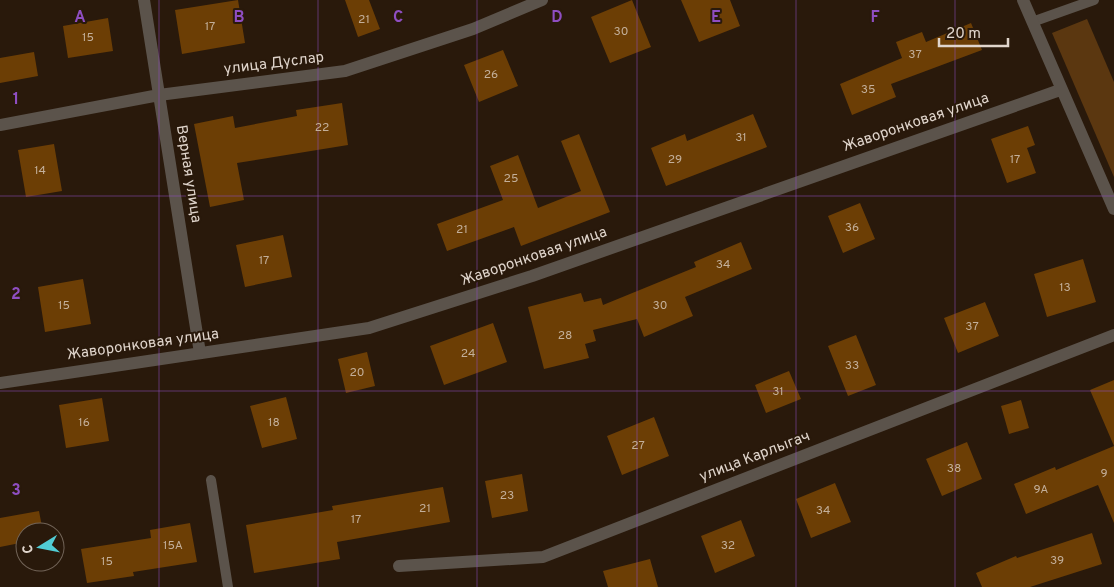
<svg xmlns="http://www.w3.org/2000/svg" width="1114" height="587" font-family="Overpass,sans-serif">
  <rect width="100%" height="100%" fill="#29190b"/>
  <path fill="#5b3710" d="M1087 19 1114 82V177L1052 33Z"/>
  <path fill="#6c3e05" d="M238 0 245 43 182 54 175 10Z
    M345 0H369L380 29 358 37Z
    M632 0 651 47 610 63 591 17Z
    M681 0H730L740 26 699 42Z
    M108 18 113 51 68 58 63 26Z
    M971 23 982 50 891 84 896 97 852 115 840 84 902 58 896 42 922 32 926 42Z
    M503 50 518 86 479 102 464 65Z
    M34 52 38 76 0 83V58Z
    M342 103 348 145 237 163 244 200 210 207 194 124 233 116 235 128 297 116 296 110Z
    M753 114 767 147 666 186 651 148 685 134 687 141Z
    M1028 126 1035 145 1027 148 1036 173 1007 183 991 139Z
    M579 134 610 212 521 246 514 227 447 251 437 224 503 200 490 166 518 155 538 208 581 191 561 141Z
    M54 144 62 191 26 197 18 150Z
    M860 203 875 239 843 253 828 216Z
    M283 235 292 277 245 287 236 245Z
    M741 242 752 269 685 297 693 316 644 337 637 319 593 330 596 341 585 344 589 358 544 369 528 307 581 293 584 302 601 298 603 305 696 267 694 262Z
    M1083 259 1096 302 1047 317 1034 274Z
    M83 279 91 324 45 332 38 287Z
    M985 302 999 336 958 353 944 318Z
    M493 323 507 362 444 385 430 346Z
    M856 335 876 385 848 396 828 346Z
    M367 352 375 386 346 393 338 359Z
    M789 371 801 399 766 413 755 385Z
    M1114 380V523L1098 485 1026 514 1014 484 1055 467 1056 470 1114 446 1090 390Z
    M286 397 297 439 262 448 250 406Z
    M102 398 109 441 66 448 59 405Z
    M1021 400 1029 428 1009 434 1001 406Z
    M654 417 669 456 622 475 607 436Z
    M967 442 982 479 942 496 926 459Z
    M522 474 528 511 492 518 485 481Z
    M835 483 851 522 811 538 796 499Z
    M443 487 450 522 337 542 340 559 254 573 246 525 333 510 332 506Z
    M39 511 43 532H25V542L0 547V518Z
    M741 520 755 556 715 573 701 536Z
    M190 523 197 562 133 572 134 576 87 583 81 549 151 538 150 530Z
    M1092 533 1102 564 1030 587H982L976 573 1016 556 1017 558Z
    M650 559 658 587H608L603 571Z"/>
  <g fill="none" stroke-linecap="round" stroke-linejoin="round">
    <path stroke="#5b534b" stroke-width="10" d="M1032 22 1094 0
      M211 480 228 587"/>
    <path stroke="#5b534b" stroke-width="12" d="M144 0 200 353
      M1023 0 1114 209
      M0 125 159 95 345 71 473 29 542 0
      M0 383 369 328 532 276 1060 90
      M399 566 543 557 1114 335"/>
  </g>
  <path fill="none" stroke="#8f4ec2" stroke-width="1" stroke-opacity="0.55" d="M159 0V587M318 0V587M477 0V587M637 0V587M796 0V587M955 0V587M0 196H1114M0 391H1114"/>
  <g text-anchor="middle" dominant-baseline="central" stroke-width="4" stroke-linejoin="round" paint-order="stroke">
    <g font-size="12" fill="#c3af9a">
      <text x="364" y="20">21</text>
      <text x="210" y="27">17</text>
      <text x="621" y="32">30</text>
      <text x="88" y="38">15</text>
      <text x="915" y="55">37</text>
      <text x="491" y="75">26</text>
      <text x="868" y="90">35</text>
      <text x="322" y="128">22</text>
      <text x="741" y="138">31</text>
      <text x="675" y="160">29</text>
      <text x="1015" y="160">17</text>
      <text x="40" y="171">14</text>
      <text x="511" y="179">25</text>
      <text x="852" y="228">36</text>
      <text x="462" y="230">21</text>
      <text x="264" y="261">17</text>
      <text x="723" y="265">34</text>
      <text x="1065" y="288">13</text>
      <text x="64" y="306">15</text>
      <text x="660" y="306">30</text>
      <text x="972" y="327">37</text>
      <text x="565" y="336">28</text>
      <text x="468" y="354">24</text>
      <text x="852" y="366">33</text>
      <text x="357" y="373">20</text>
      <text x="778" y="392">31</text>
      <text x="84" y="423">16</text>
      <text x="274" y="423">18</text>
      <text x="638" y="446">27</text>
      <text x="954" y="469">38</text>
      <text x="1104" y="474">9</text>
      <text x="1041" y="490">9А</text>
      <text x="507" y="496">23</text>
      <text x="425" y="509">21</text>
      <text x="823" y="511">34</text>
      <text x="356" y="520">17</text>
      <text x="173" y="546">15А</text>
      <text x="728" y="546">32</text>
      <text x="1057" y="561">39</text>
      <text x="107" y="562">15</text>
    </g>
    <g font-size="15" fill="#e0d5cc" stroke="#29190b">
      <text transform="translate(274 64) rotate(-7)">улица Дуслар</text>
      <text transform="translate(916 123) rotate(-19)">Жаворонковая улица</text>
      <text transform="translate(188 174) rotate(81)">Верная улица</text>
      <text transform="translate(534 257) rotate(-19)">Жаворонковая улица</text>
      <text transform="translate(143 345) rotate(-8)">Жаворонковая улица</text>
      <text transform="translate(755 457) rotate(-21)">улица Карлыгач</text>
    </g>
  </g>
  <g font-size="16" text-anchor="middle" font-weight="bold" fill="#8f4ec2" stroke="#29190b" stroke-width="4" stroke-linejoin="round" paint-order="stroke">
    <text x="80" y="22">A</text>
    <text x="239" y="22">B</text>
    <text x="398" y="22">C</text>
    <text x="557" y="22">D</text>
    <text x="716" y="22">E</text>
    <text x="875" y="22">F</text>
    <text x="16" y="104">1</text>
    <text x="16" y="299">2</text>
    <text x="16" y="495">3</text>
  </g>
  <g transform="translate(40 547) rotate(260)"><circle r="24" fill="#29190b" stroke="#726458"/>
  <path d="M0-4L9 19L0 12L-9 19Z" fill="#51ccd4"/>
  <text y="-8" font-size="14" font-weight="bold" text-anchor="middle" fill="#e0d5cc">С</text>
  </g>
  <path d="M939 38v8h69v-8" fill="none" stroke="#e0d5cc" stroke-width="2.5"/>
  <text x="946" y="38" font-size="15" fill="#e0d5cc" stroke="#29190b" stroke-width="4" paint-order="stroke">20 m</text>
</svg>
